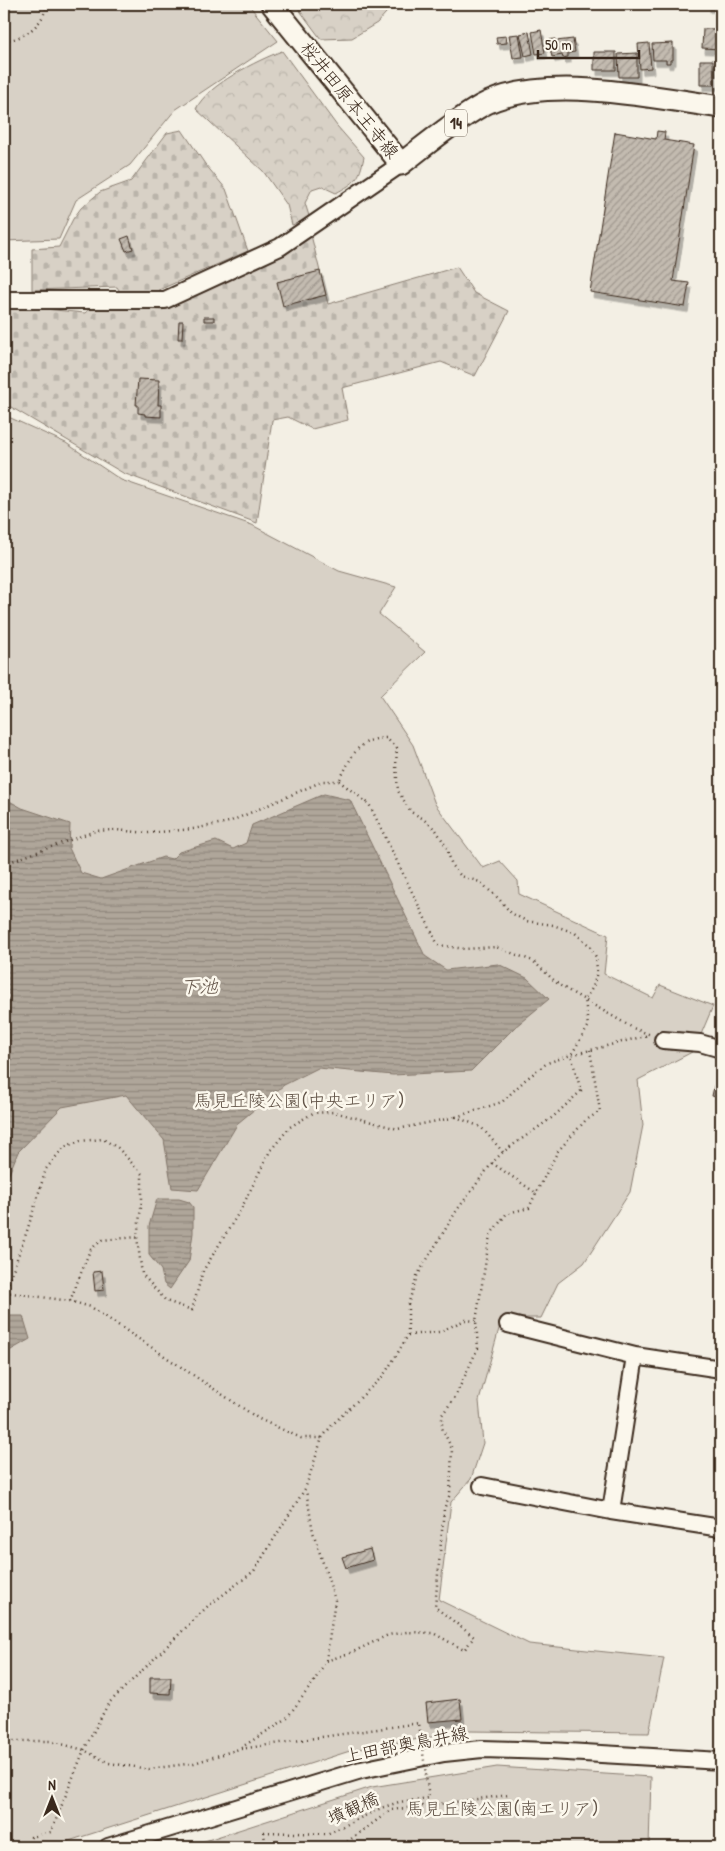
<svg xmlns="http://www.w3.org/2000/svg" width="725" height="1851" font-family="'Patrick Hand','Klee One',sans-serif">
  <defs>
    <pattern id="forest-crowns" width="20" height="18" patternUnits="userSpaceOnUse" patternTransform="scale(1.25)"><rect width="20" height="18" fill="#d8d1c6"/><path d="M2 6a3 3 0 1 1 6 0M12 15a3 3 0 1 1 6 0" fill="none" stroke="#bab4aa"/></pattern>
    <pattern id="cemetery-stones" width="16" height="16" patternUnits="userSpaceOnUse" patternTransform="scale(1.25)"><rect width="16" height="16" fill="#d8d1c6"/><path d="M2 7V4a2 2 0 0 1 4 0v3zM10 15v-3a2 2 0 0 1 4 0v3z" fill="#bab4aa"/></pattern>
    <pattern id="water-rules" width="6" height="5" patternUnits="userSpaceOnUse" patternTransform="scale(1.25)"><rect width="6" height="5" fill="#afa69a"/><path d="M0 2.5h6" fill="none" stroke="#90877d"/></pattern>
    <pattern id="building-hatch" width="6" height="6" patternUnits="userSpaceOnUse" patternTransform="scale(1.25)"><rect width="6" height="6" fill="#c3bbb0"/><path d="M-1 1l2-2M0 6l6-6M5 7l2-2" fill="none" stroke="#a0988f"/></pattern>
    <filter id="shadow"><feDropShadow dx="3" dy="5.5" stdDeviation="0" flood-color="#0004"/></filter>
  </defs>
  <rect width="100%" height="100%" fill="#f3efe4"/>
  <filter id="ink" filterUnits="userSpaceOnUse"><feTurbulence type="fractalNoise" baseFrequency=".02" numOctaves="2"/><feDisplacementMap in="SourceGraphic" scale="10" xChannelSelector="R" yChannelSelector="G"/><feConvolveMatrix kernelMatrix="1 2 1 2 8 2 1 2 1" color-interpolation-filters="sRGB"/></filter>
  <g filter="url(#ink)">
    <path fill="url(#forest-crowns)" stroke="#8a7e72" d="M295 4H394L377 23 352 38 321 39Z
      M282 51 337 126 364 157C359 180 356 182 336 193L321 186 312 189 305 203 309 216 305 220 292 225 287 205 263 171 196 109C207 85 258 60 282 51Z"/>
    <path fill="url(#cemetery-stones)" stroke="#8a7e72" d="M182 130 205 164 226 189 248 251 154 292 121 293 117 287 32 290V249L59 247 73 219 81 208 100 192 131 181 167 133Z
      M311 235 328 304 457 267 474 293 509 311 475 376 441 362 342 388 348 420 312 429 288 417 272 420 257 523 123 473 4 403V305L85 313 94 305 162 310 272 260Z"/>
    <path fill="#d8d1c6" stroke="#8a7e72" d="M4 4H248L278 41 175 110 130 165 76 200 59 239 4 241Z
      M4 415 66 443 121 480 252 525 339 571 396 587 379 614 425 652 380 696 413 745 435 804 483 868 500 861 518 881 519 894 608 935 604 974 653 998 660 985 713 1006 694 1051 638 1080 643 1125 630 1192 584 1263 558 1283 541 1318H502L479 1401 483 1443 471 1479 451 1502 439 1600 529 1644 664 1658 649 1733 467 1731 353 1750 50 1847H4Z
      M497 1767 651 1777 649 1847H186L372 1787Z"/>
    <path fill="url(#water-rules)" stroke="#817468" d="M324 794 350 800 425 956 446 970 498 964 527 978 549 999 515 1027 471 1071 393 1075 318 1068 284 1085 238 1123 198 1190 172 1188 164 1140 126 1095 62 1107 18 1152 4 1186V1011L10 996 4 988V798L22 808 70 824 69 848 81 873 101 879 163 857 172 859 179 852 216 841 233 849 246 843 252 825Z
      M157 1199H179L189 1202 193 1207V1233L189 1261 170 1289 164 1284 161 1270 149 1255V1226Z
      M4 1316H23L30 1339 4 1354Z"/>
    <path fill="url(#building-hatch)" stroke="#3b2a1e" filter="url(#shadow)" d="M707 4H721V6L707 7Z
      M719 24H721V49L702 48 703 29H719Z
      M541 30 545 53 536 54 532 32Z
      M529 32 533 54 525 56 520 34Z
      M519 34 523 57 513 58 509 35Z
      M506 36 507 43 497 44 496 37Z
      M555 39 556 41 573 39 575 52 568 53V57L563 58 562 55 552 57 548 40Z
      M649 43 651 68 640 69 638 44Z
      M673 43V60H670V63H666V60H653L652 44Z
      M594 52H616V70H594Z
      M637 53V77H619L618 54Z
      M700 60H713L714 85H700Z
      M657 131 665 132 664 140 694 145 673 281 689 283 685 307 590 292 615 132 656 139Z
      M129 236 133 249 126 251 121 239Z
      M320 271 326 295 283 306 277 282Z
      M204 317H214V321H204Z
      M179 321H183L182 339H178Z
      M138 379 159 380 158 405H161V417L145 416V414L138 413V405H136Z
      M721 1062V1098L712 1096 719 1064Z
      M102 1271 104 1290 95 1291 93 1272Z
      M370 1549 373 1560 346 1568 342 1557Z
      M150 1677H171L170 1694 150 1693Z
      M460 1699 462 1719 428 1722 426 1703Z"/>
    <g fill="none" stroke-linecap="round" stroke-linejoin="round">
      <g stroke="#3b2a1e" stroke-width="20">
        <path id="minor" d="M4 300H165L280 247 401 164
          M663 1040 700 1043 721 1049
          M508 1324 635 1356 721 1369
          M482 1486 611 1511 721 1528
          M611 1511 635 1356
          M108 1847 361 1770 444 1753 482 1749 550 1751 721 1761"/>
      </g>
      <g stroke="#3b2a1e" stroke-width="25">
        <path id="major" d="M272 4 401 164C427 144 453 122 481 106 543 72 654 98 721 107"/>
      </g>
      <path stroke="#3b2a1e" stroke-width="2.5" stroke-dasharray="1 4" stroke-linecap="butt" d="M4 40C22 41 46 23 46 4
        M4 864 95 831 116 830 148 833 193 829 229 822 323 781H339L369 804 438 945 465 949 496 947 533 961 559 985 633 1028 651 1035
        M503 1152 481 1127 456 1117 502 1102 525 1080 547 1063 571 1055 649 1035
        M492 1163 536 1193 558 1151 585 1121 600 1111 590 1050
        M5 1292 27 1231 46 1169 64 1147 80 1141 103 1139 118 1148 142 1174V1200L137 1237 142 1274 166 1301 192 1310 203 1271 241 1209 270 1151 290 1127 313 1113 334 1112 398 1129 456 1117
        M5 1292 70 1301 91 1307 259 1419 301 1438H322
        M70 1301 90 1250 102 1240 137 1237
        M408 1335 439 1332 465 1320 476 1321
        M326 1661 353 1652 388 1635 407 1632 433 1633 464 1650 474 1637 435 1607 444 1509 450 1494 452 1449 442 1428V1415L455 1397 478 1348 476 1321 490 1235 507 1213 529 1208 536 1193
        M4 1744 13 1741H50L84 1750 109 1763 149 1769 194 1763 239 1749 286 1719 313 1683 326 1661 335 1600 313 1532 306 1490
        M241 1749 294 1741
        M264 1832 265 1843
        M27 1847 31 1837 51 1832 84 1750 108 1704 207 1607 254 1571 305 1489 322 1438 332 1425 383 1376 396 1356 408 1335V1305L417 1276 457 1210 492 1163 503 1152 553 1117 581 1091 571 1055 588 1027 585 999 593 987 597 972 596 957 589 945 575 933 553 925 526 921 511 913 499 899 480 882 461 876 452 866 447 848 436 830 422 818 411 812 398 791 396 766 397 748 386 738C355 739 352 758 339 781
        M247 1847 249 1846 281 1841 310 1847
        M329 1847H340L391 1810 509 1795"/>
      <use href="#minor" stroke="#fbf7ec" stroke-width="16"/>
      <use href="#major" stroke="#fbf7ec" stroke-width="21"/>
      <path stroke="#3b2a1e" stroke-width="2.5" stroke-dasharray="1 4" stroke-linecap="butt" d="M264 1832 327 1834 381 1808 399 1802 429 1798 419 1723 294 1741"/>
    </g>
  </g>
  <g text-anchor="middle" dominant-baseline="central" stroke-width="5" stroke-linejoin="round" paint-order="stroke">
    <rect fill="#fbf7ec" stroke="#75685c" stroke-width="1" x="445" y="109.5" width="22" height="27" rx="4"/>
    <g font-size="16" font-weight="bold" fill="#3b2a1e">
      <text x="456" y="123">14</text>
    </g>
    <g font-size="18" fill="#3b2a1e" stroke="#fbf7ec">
      <text transform="translate(350 100) rotate(51)">桜井田原本王寺線</text>
      <text transform="translate(406 1744) rotate(-11)">上田部奥鳥井線</text>
      <text transform="translate(353 1808) rotate(-24)">墳観橋</text>
    </g>
    <g font-size="18" fill="#625448" stroke="#fbf7ec">
      <text x="299" y="1100">馬見丘陵公園(中央エリア)</text>
      <text x="502" y="1808">馬見丘陵公園(南エリア)</text>
    </g>
    <g font-size="19" font-style="italic" fill="#645549" stroke="#fbf7ec">
      <text x="199" y="986">下池</text>
    </g>
  </g>
  <rect width="725" height="1851" fill="none" stroke="#fbf7ec" stroke-width="20"/>
  <rect x="10" y="10" width="705" height="1831" fill="none" stroke="#3b2a1e" stroke-width="2" filter="url(#ink)"/>
  <g transform="translate(52 1798)" stroke="#fbf7ec" stroke-width="4" paint-order="stroke">
  <path d="M0-4L9 19L0 12L-9 19Z" fill="#3b2a1e"/>
  <text y="-8" font-size="14" font-weight="bold" text-anchor="middle" fill="#3b2a1e">N</text>
  </g>
  <path d="M538 50v8h101v-8" fill="none" stroke="#3b2a1e" stroke-width="2.5"/>
  <text x="545" y="50" font-size="15" fill="#3b2a1e" stroke="#fbf7ec" stroke-width="4" paint-order="stroke">50 m</text>
</svg>
